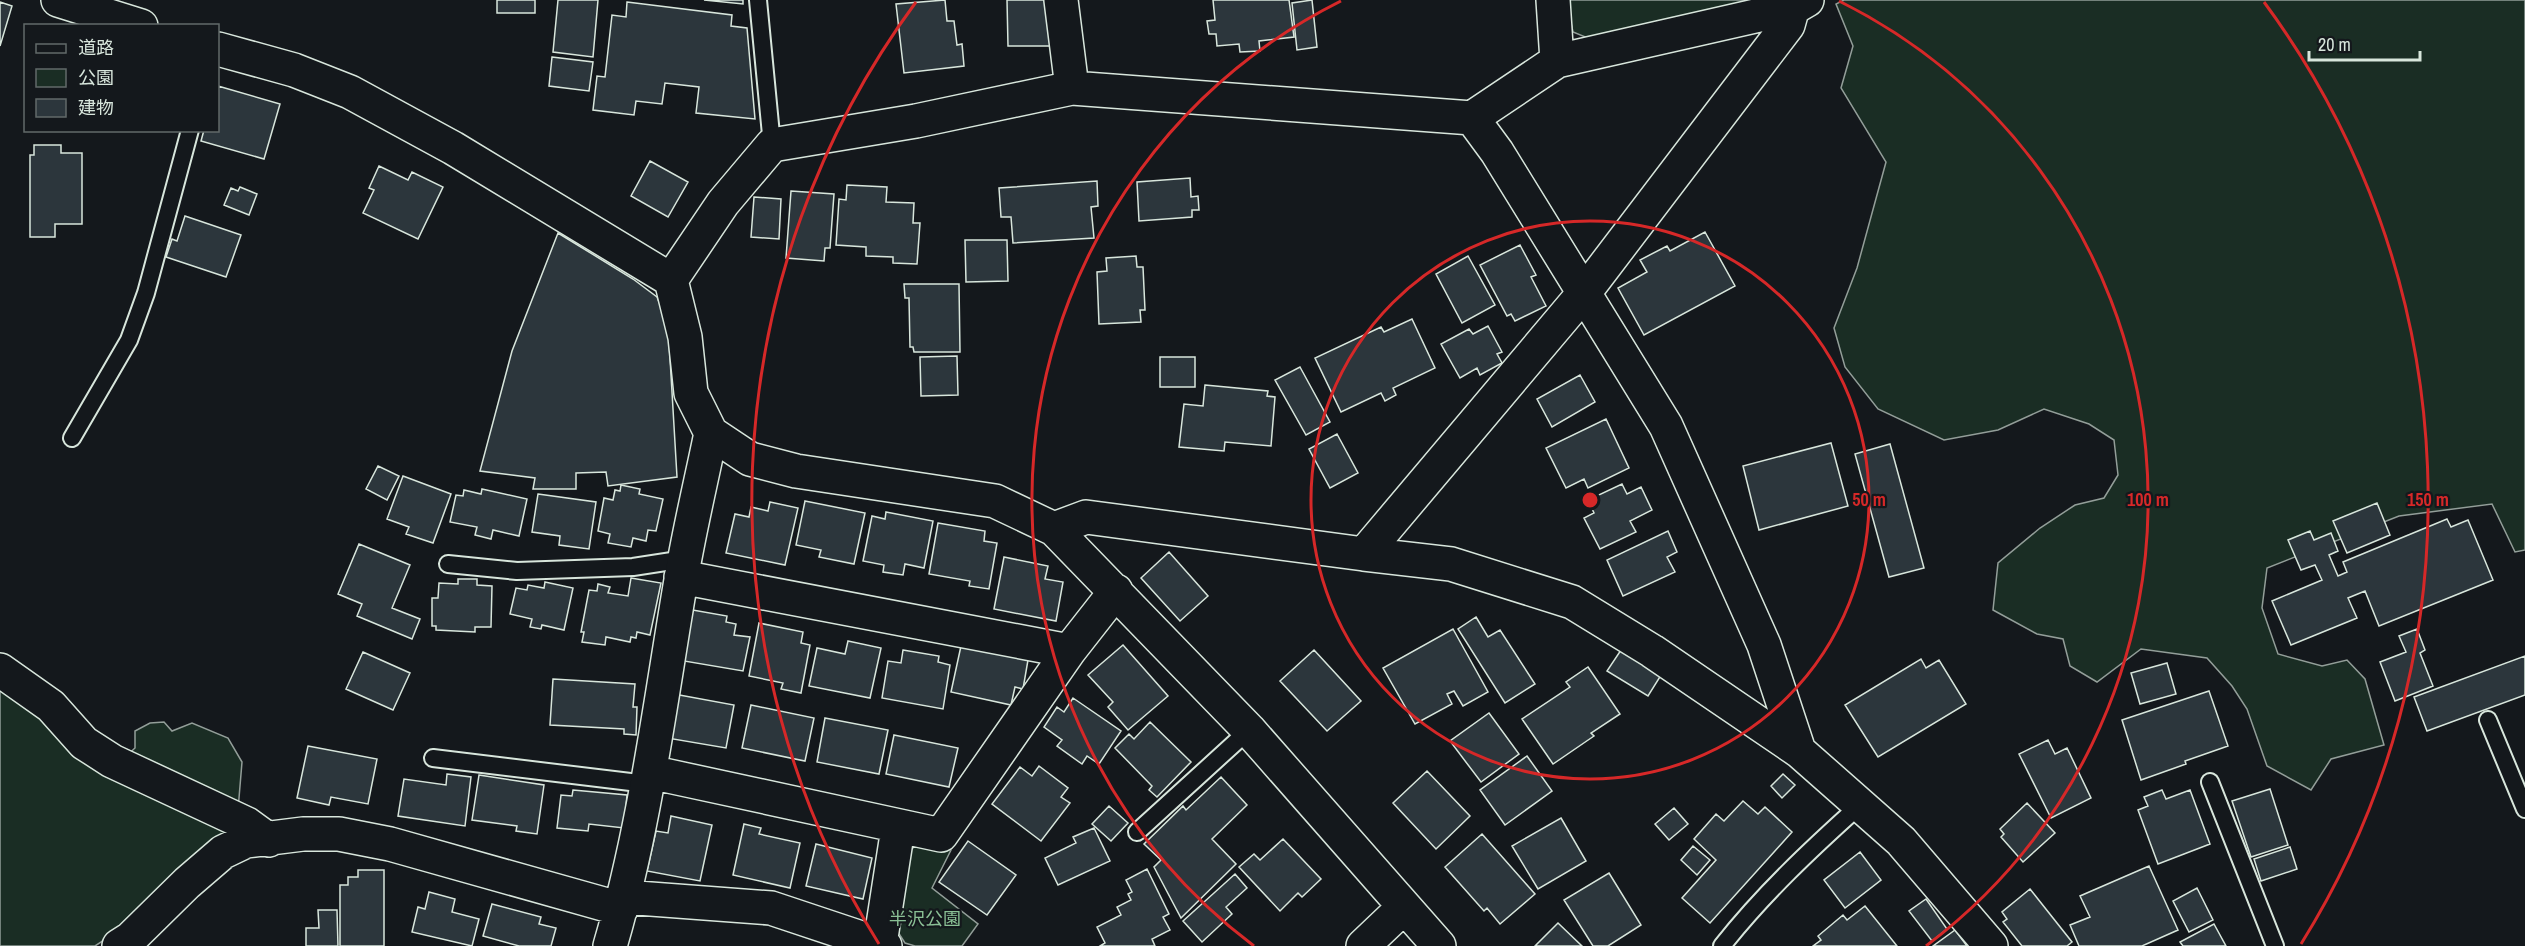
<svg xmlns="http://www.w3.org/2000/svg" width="2525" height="946" font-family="'Archivo Narrow','Noto Sans JP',sans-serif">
  <rect width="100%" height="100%" fill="#14181c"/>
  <path fill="#1a2d24" stroke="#939e99" stroke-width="1.5" d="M1566 0H1774L1595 41 1573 32Z
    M1844 0H2525V550L2515 552 2492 504 2399 516 2267 568 2262 608 2278 654 2322 666 2347 660 2365 679 2384 745 2331 759 2311 790 2267 766 2247 709 2232 686 2207 658 2141 649 2097 682 2070 666 2063 639 2037 634 1993 610 1998 563 2040 528 2075 505 2104 498 2118 475 2114 440 2089 424 2044 409 1998 430 1944 440 1878 409 1845 367 1834 328 1857 268 1886 162 1841 88 1853 46 1836 4Z
    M0 689 111 770 135 748V731L150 723 164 722 172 731 192 723 228 738 242 762 238 810 229 828 206 853 115 933 95 946H0Z
    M922 842 951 850 932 888 978 924 962 946H915L905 943 894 926 907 852Z"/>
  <path fill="#2c363c" stroke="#d8e6dc" stroke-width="1.5" d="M497 0H535V13H497Z
    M558 0H598L593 57 553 52Z
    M704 0H743V4Z
    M945 0 947 21H954L957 45 962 44 964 66 904 73 896 4Z
    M1007 0H1052L1053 46H1008Z
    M1213 0H1289L1294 37 1259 41 1260 51 1240 52 1239 44 1217 46 1216 34H1209L1207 21 1215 20Z
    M1312 0 1317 47 1297 50 1292 3Z
    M0 2 12 6 0 46Z
    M627 2 732 15 731 26 747 28 755 119 696 113 699 87 665 83 662 104 636 101 634 115 593 110 597 76 605 77 612 15 626 17Z
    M552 57 593 62 589 91 549 86Z
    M218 86 280 104 264 159 201 141 204 130H218Z
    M34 145H61V153H82V224H55V237H30V155H34Z
    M650 161 688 182 668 217 631 196Z
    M379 166 408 180 412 172 443 187 418 239 363 213 374 190 369 188Z
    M1190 178 1191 197 1198 196 1199 210H1192V217L1139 221 1137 182Z
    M1097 181 1098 206 1091 207 1094 238 1013 243 1011 217H1001L999 188Z
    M847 185 887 187 886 202 914 203 913 223H920L917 264 893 263V257L866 256V247L836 245 839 199 846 200Z
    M240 187 257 194 249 215 224 205 231 188 238 191Z
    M791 191 834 194 830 248H825L824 261 786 258Z
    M754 197 781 199 779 239 751 237Z
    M185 216 241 235 226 277 166 257 172 239 177 241Z
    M1705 232 1735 286 1644 335 1618 288 1647 272 1640 260 1667 246 1670 251Z
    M558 233 633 279 657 297 668 324 677 477 608 486 606 472 576 473V489H533L535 478 480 471 512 351Z
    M965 240H1007L1008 281 966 282Z
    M1520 245 1536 275 1531 277 1546 306 1515 321 1511 314 1507 316 1480 265Z
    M1136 256 1137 267H1143L1145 310H1140L1141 322 1099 324 1097 272 1107 271 1106 258Z
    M1468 256 1495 305 1462 323 1436 274Z
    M904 284H959L960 352H914L913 347H910L909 298H905Z
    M1412 319 1435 368 1393 388 1396 395 1385 401 1381 393 1341 412 1315 358 1381 327 1384 332Z
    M1488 326 1502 352 1497 354 1502 363 1480 375 1477 368 1460 378 1441 344 1469 329 1473 334Z
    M957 356 958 395 921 396 920 357Z
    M1160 357H1195V387H1160Z
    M1300 367 1330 422 1306 435 1275 380Z
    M1580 375 1595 402 1552 427 1537 399Z
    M1205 385 1268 391 1267 396 1275 397 1271 446 1225 442 1224 451 1179 447 1184 404 1203 406Z
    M1606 419 1629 468 1588 488 1584 479 1566 488 1546 448Z
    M1337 434 1358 473 1330 488 1309 449Z
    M1831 443 1848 506 1759 530 1743 466Z
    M1890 444 1924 568 1889 577 1855 454Z
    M378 466 399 476 387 500 366 489Z
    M403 476 451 494 433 543 406 534 409 527 387 519Z
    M1622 484 1627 494 1641 487 1652 510 1630 521 1636 532 1600 549 1584 518 1594 513 1588 500Z
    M621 485 640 489 639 494 663 499 656 531 648 530 646 541 633 538 631 547 608 543 610 534 598 531 604 498 613 500 615 490 620 491Z
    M482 489 527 499 519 536 493 530 491 539 475 535 477 527 450 522 456 495 463 496 464 490 481 494Z
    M538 494 596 502 589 549 559 545 560 536 532 532Z
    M805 501 865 513 854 564 819 557 821 550 796 545Z
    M770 502 798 508 785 565 726 553 735 514 749 517 751 507 768 511Z
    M2377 503 2390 535 2347 553 2333 521Z
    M886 512 933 521 924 568 905 564 903 575 883 572 884 565 863 561 872 516 885 519Z
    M2447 519 2451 527 2468 520 2493 580 2379 626 2365 591 2348 598 2357 618 2291 645 2272 601 2322 580 2315 565 2301 570 2288 540 2310 531 2314 540 2331 533 2338 551 2329 555 2338 576 2347 572 2343 562Z
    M938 523 985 531 984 541 997 543 989 589 969 586 970 581 929 574Z
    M1668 531 1677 552 1667 557 1675 572 1623 596 1607 560Z
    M359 544 410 565 392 608 420 619 412 639 357 616 362 604 338 594Z
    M1169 552 1208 596 1180 621 1141 578Z
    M1004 557 1048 566 1045 579 1063 582 1056 621 994 609Z
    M631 578 661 583 650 635 637 632 636 638 631 637 630 642 606 637 605 645 582 642 584 632H581L589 590 597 591 598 584 610 587 608 593 628 596Z
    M458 579H477V585L492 586 491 627H475V632L436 630V626H432V598H438L439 583 458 584Z
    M545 582 573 588 564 630 542 625 541 629 530 627 532 619 510 614 516 588 527 590 528 585 544 588Z
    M687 609 727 616 726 622 736 624 734 635 750 637 743 671 678 660Z
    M1476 617 1488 637 1500 630 1535 684 1505 703 1458 629Z
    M759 623 803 632 801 643 810 645 801 693 781 689 783 683 749 676Z
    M1453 629 1488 692 1463 706 1454 691 1447 694 1452 704 1415 724 1383 668Z
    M2417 629 2425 650 2420 653 2433 686 2395 701 2380 662 2406 652 2399 636Z
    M848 641 881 648 870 698 809 686 817 648 845 654Z
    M1123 645 1168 696 1128 730 1108 707 1113 702 1088 675Z
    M961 646 1028 660 1023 689 1015 687 1011 705 951 692Z
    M1623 647 1663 672 1648 696 1607 671Z
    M903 650 939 656 938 662 950 665 943 709 882 698 888 661 901 663Z
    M1314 650 1361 701 1327 731 1280 681Z
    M363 652 410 673 393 710 346 689Z
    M2525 656V695L2427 731 2414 697Z
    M1921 659 1926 668 1939 660 1966 704 1878 757 1845 705Z
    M2167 663 2176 694 2140 704 2131 673Z
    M1588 667 1620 714 1591 733 1594 736 1553 764 1522 719 1570 687 1566 682Z
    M553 679 635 684 633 707H637L636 735 624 734V729L550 725Z
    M2209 691 2228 746 2185 761 2186 764 2141 780 2122 720Z
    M674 694 734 705 726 748 667 738Z
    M1073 698 1121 731 1099 764 1087 756 1082 764 1057 746 1062 740 1044 727 1057 707 1064 712Z
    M751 705 814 718 805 761 742 748Z
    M1489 713 1519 754 1481 782 1450 741Z
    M825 718 888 730 879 774 817 762Z
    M1150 722 1191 762 1157 797 1149 790 1152 786 1115 748 1129 734 1134 739Z
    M894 735 958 748 949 787 886 774Z
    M2048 740 2055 754 2067 748 2091 798 2051 818 2019 754Z
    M308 746 377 759 368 804 331 797 329 805 297 798Z
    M1527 756 1552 791 1505 825 1480 790Z
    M1039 766 1068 788 1061 797 1070 803 1041 841 992 804 1020 767 1032 776Z
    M1427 771 1470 816 1436 849 1393 803Z
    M447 774 471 777 465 826 398 816 404 779 446 785Z
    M1783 774 1795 785 1782 798 1771 786Z
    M479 775 544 785 537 834 516 831 517 826 472 820Z
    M1221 777 1247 805 1212 839 1236 864 1181 918 1154 867 1161 860 1144 844 1183 806 1186 810Z
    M2270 789 2288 845 2251 857 2232 801Z
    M573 790 627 795 624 828 589 824 588 831 557 828 561 795 572 796Z
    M2162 790 2166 799 2190 790 2210 844 2158 864 2138 810 2148 806 2144 797Z
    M1743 801 1758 814 1765 807 1792 832 1710 923 1682 898 1716 860 1694 839 1716 814 1724 821Z
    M2027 803 2055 833 2023 862 2001 837 2004 834 2000 829Z
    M1109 806 1128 823 1111 841 1092 824Z
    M1674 808 1688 824 1669 840 1655 824Z
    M671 816 712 825 700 881 647 871 656 831 668 833Z
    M1561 818 1586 861 1538 889 1512 846Z
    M744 824 761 828 759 834 800 843 790 888 733 875Z
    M1094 828 1110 861 1058 885 1045 858 1076 843 1073 837Z
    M1482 834 1535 894 1500 924 1487 908 1484 911 1445 867Z
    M1283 839 1321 879 1302 897 1298 893 1280 911 1239 867 1254 854 1260 860Z
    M968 841 1016 875 987 915 939 882Z
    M816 844 872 858 863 899 806 886Z
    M1693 846 1710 860 1697 875 1681 860Z
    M2290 847 2297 869 2261 881 2254 859Z
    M1860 852 1881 880 1845 908 1824 880Z
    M2149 866 2178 930 2142 946H2079L2070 925 2090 917 2080 896Z
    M1147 869 1169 914 1163 917 1170 930 1152 939 1155 946H1100L1105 943 1097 927 1121 915 1117 907 1131 900 1128 894 1132 892 1126 880Z
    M358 870H384V946H340V885H348V877H358Z
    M1609 873 1641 925 1608 946H1593L1564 900Z
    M1235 874 1247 888 1226 907 1232 914 1202 942 1183 921Z
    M2197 888 2213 920 2189 932 2173 901Z
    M2030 889 2072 942 2067 946H2022L2003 922 2007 919 2002 912Z
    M429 892 455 899 452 912 479 919 472 946 412 932 418 907 425 909Z
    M1926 899 1947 929 1932 941 1909 911Z
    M492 904 541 917 539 924 556 928 551 946H519L483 936Z
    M1865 906 1897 946H1813L1821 940 1818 936 1843 915 1847 920Z
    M318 910H337L338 946H306V928H319Z
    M1558 923 1582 946H1535Z
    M2214 924 2226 946H2183L2180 942Z
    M1955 930 1967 946H1933Z"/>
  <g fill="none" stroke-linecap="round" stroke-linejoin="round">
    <g stroke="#d8e6dc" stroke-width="20">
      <path id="lane" d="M758 0 772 145
        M72 438 129 340 146 293 190 130
        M448 564 517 571 633 567 685 559
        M2488 720 2525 809
        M433 758 647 784
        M2210 782 2275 946
        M1137 832 1249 730
        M1722 946C1763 894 1811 849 1860 805"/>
    </g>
    <g stroke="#d8e6dc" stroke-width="36">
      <path id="street" d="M58 0 141 26
        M1061 0 1072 88
        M218 49 294 70 350 92 453 148 671 280 685 337 691 393 711 433 750 459 796 471 995 501 1054 529 1249 730 1439 946
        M1557 61 1795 7 1807 0
        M1472 118 1557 61 1553 0
        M671 280 723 203 772 145 916 121 1072 88 1472 118 1497 152 1666 426 1764 645 1799 751
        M1054 529 1086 517 1364 554 1584 293 1788 25 1795 0
        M1364 554 1451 564 1572 602 1652 651 1799 751 1901 841 1991 946
        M681 577 1069 651
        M0 670 51 706 84 743 112 761 247 824 269 840
        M650 772 941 835 1069 651 1116 591
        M624 897 771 908 885 946
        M880 944 898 828
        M119 946 130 939 187 883 223 852 246 841 303 834H339L390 844 621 909
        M610 946C645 827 660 703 681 580 689 531 701 482 711 433
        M1363 946 1404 907"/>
    </g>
    <use href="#lane" stroke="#14181c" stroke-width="16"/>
    <use href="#street" stroke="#14181c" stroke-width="33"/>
  </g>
  <g fill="none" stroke="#d62828" stroke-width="3">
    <circle cx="1590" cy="500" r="279"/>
    <path d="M1254 946A558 558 0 0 1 1341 1M1839 1A558 558 0 0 1 1926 946"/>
    <path d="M879 944A838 838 0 0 1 916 2M2264 2A838 838 0 0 1 2301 944"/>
  </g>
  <g text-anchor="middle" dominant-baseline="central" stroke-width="4.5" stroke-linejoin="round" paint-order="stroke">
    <g font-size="18" fill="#8ac095" stroke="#14181c">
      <text x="925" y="918">半沢公園</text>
    </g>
  </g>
  <circle cx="1590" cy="500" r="9" fill="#d62828" stroke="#14181c" stroke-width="3"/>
  <g font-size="18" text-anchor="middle" font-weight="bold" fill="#d62828" stroke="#14181c" stroke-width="4.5" stroke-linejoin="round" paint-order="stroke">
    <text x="1869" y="506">50 m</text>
    <text x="2148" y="506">100 m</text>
    <text x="2428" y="506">150 m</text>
  </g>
  <rect x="24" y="24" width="195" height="108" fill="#14181c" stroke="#626a69" stroke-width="1.5"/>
  <rect x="36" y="44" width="30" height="9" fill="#14181c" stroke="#626a69" stroke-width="1.5"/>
  <text x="78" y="54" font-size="18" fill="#d8e6dc">道路</text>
  <rect x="36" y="69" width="30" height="18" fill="#1a2d24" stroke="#626a69" stroke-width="1.5"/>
  <text x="78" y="84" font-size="18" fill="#d8e6dc">公園</text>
  <rect x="36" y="99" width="30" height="18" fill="#2c363c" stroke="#626a69" stroke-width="1.5"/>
  <text x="78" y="114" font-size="18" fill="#d8e6dc">建物</text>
  <path d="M2309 51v9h111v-9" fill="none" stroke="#d8e6dc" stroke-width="3"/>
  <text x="2318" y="51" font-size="18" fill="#d8e6dc" stroke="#14181c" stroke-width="4.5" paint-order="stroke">20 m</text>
</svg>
